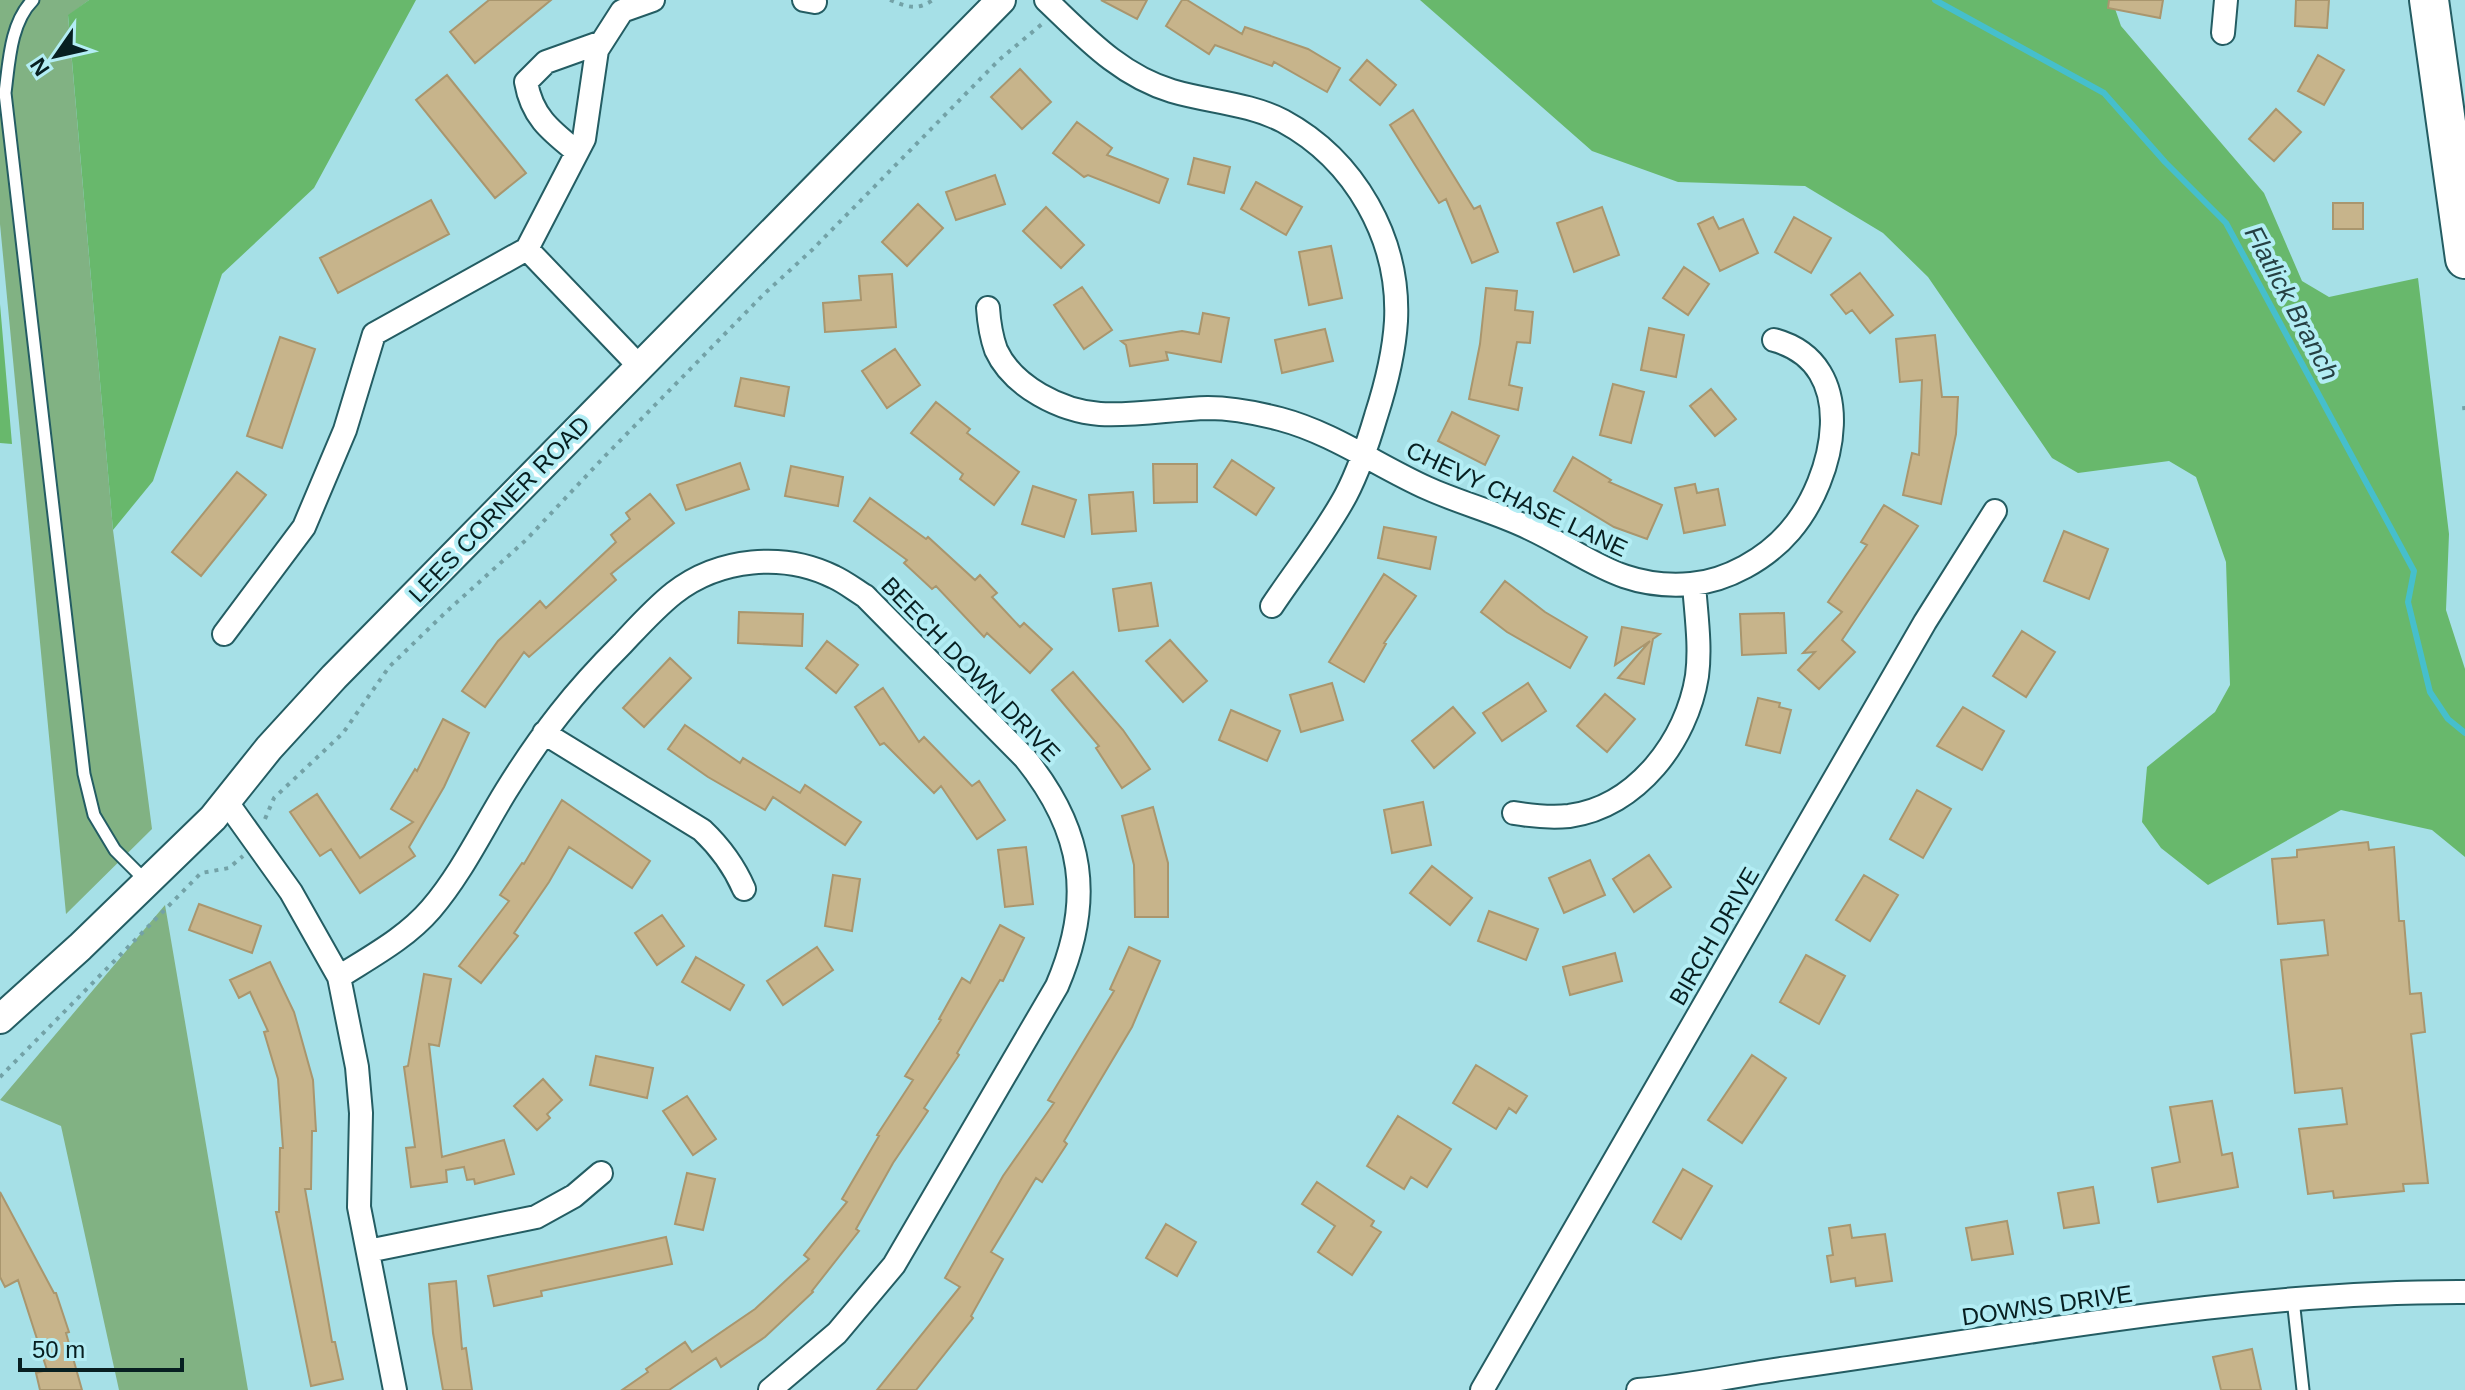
<svg xmlns="http://www.w3.org/2000/svg" width="2465" height="1390" font-family="Arial,sans-serif">
  <rect width="100%" height="100%" fill="#a6e0e7"/>
  <path fill="#81b283" d="M0 0H89L68 16 113 530 152 829 66 914 0 224Z
    M165 905 248 1390H119L61 1126 0 1100Z"/>
  <path fill="#68b86c" d="M89 0H416L314 188 222 274 153 481 113 530 68 15Z
    M1420 0H2112L2121 26 2264 193 2302 281 2329 297 2418 278 2449 534 2446 610 2465 669V857L2432 830 2341 810 2208 885 2161 848 2142 822 2147 767 2215 712 2230 685 2226 562 2196 477 2169 461 2078 473 2052 458 1928 277 1883 233 1805 186 1678 182 1592 151Z
    M0 304 12 444 0 443Z"/>
  <g fill="none" stroke-linecap="round" stroke-linejoin="round">
    <path stroke="#46bfcc" stroke-width="6" d="M1935 0 2104 93 2165 162 2226 223 2414 571 2408 602 2430 692 2448 719 2465 733"/>
  </g>
  <path fill="#c7b48b" stroke="#a9966e" stroke-width="2" d="M489 0H551L475 63 450 32Z
    M1101 0H1147L1137 19Z
    M1182 0H1187L1242 34 1245 27 1308 49 1340 68 1327 92 1274 62 1272 66 1215 45 1209 54 1166 26Z
    M2109 0H2163L2160 18 2108 8Z
    M2296 0H2329L2327 28 2295 26Z
    M2318 55 2344 70 2324 105 2298 91Z
    M1367 60 1396 85 1380 105 1350 80Z
    M1020 69 1051 102 1022 129 991 97Z
    M447 75 526 173 495 198 416 100Z
    M2276 109 2301 132 2274 161 2249 139Z
    M1413 110 1474 209 1480 206 1498 252 1472 263 1446 199 1439 203 1390 125Z
    M1077 122 1112 148 1107 155 1168 179 1159 203 1088 175 1084 177 1053 153Z
    M1194 158 1230 167 1224 193 1188 184Z
    M995 175 1005 204 956 220 946 192Z
    M1256 182 1302 207 1286 235 1241 209Z
    M431 200 449 234 338 293 320 258Z
    M2333 203H2363V229H2333Z
    M918 204 943 228 907 266 882 242Z
    M1046 207 1084 245 1061 268 1023 231Z
    M1602 207 1619 255 1574 272 1557 223Z
    M1713 217 1719 229 1743 219 1758 253 1720 271 1698 224Z
    M1794 217 1831 238 1811 273 1775 252Z
    M1331 246 1342 298 1309 305 1299 252Z
    M1684 267 1709 284 1688 315 1663 298Z
    M1860 273 1893 315 1870 333 1852 310 1846 314 1831 295Z
    M892 274 896 327 825 332 823 303 861 300 859 276Z
    M1082 287 1112 330 1084 349 1054 305Z
    M1486 288 1517 291 1515 310 1533 312 1530 343 1517 342 1509 385 1522 388 1518 410 1469 399 1480 344Z
    M1203 313 1229 318 1221 362 1166 352 1168 360 1130 366 1126 345 1121 341 1182 331 1199 334Z
    M1649 328 1684 335 1676 377 1641 370Z
    M1325 329 1333 361 1282 373 1275 340Z
    M1935 335 1942 397H1958L1956 434 1941 504 1903 495 1912 453 1919 455 1922 380 1900 382 1896 339Z
    M280 337 315 349 282 448 247 436Z
    M895 349 920 385 887 408 862 371Z
    M741 378 789 387 784 416 735 406Z
    M1613 384 1644 392 1631 443 1600 435Z
    M1711 389 1736 419 1715 436 1690 406Z
    M936 402 970 429 967 433 1019 472 994 505 960 479 963 474 911 433Z
    M1452 412 1499 436 1485 465 1438 441Z
    M1573 457 1611 480 1609 482 1662 505 1647 539 1614 527 1554 491Z
    M1232 460 1274 488 1256 515 1214 487Z
    M740 463 749 489 686 510 677 485Z
    M1153 464H1197V502L1154 503Z
    M791 466 843 477 838 506 785 496Z
    M237 472 266 495 201 576 172 552Z
    M1695 484 1697 493 1718 489 1725 525 1684 533 1675 488Z
    M1033 486 1076 500 1064 537 1022 524Z
    M1133 492 1136 531 1092 534 1089 495Z
    M650 494 674 523 611 574 616 580 529 657 524 652 485 707 462 691 498 641 540 601 546 608 616 542 611 535 630 519 626 513Z
    M870 498 926 539 928 537 975 580 980 575 997 593 992 597 1020 627 1024 623 1052 649 1030 673 987 633 984 637 936 586 932 589 904 563 907 560 854 521Z
    M1884 505 1918 526 1842 640 1855 652 1819 689 1798 670 1815 652 1803 653 1842 612 1828 602 1867 545 1861 542Z
    M1384 527 1436 537 1430 569 1378 558Z
    M2064 531 2108 549 2089 599 2044 581Z
    M1384 574 1416 596 1384 643 1386 644 1364 682 1329 662Z
    M1505 581 1545 612 1587 637 1570 668 1507 632 1481 612Z
    M1151 583 1158 626 1119 631 1113 589Z
    M739 612 803 614 802 646 738 643Z
    M1784 613 1786 653 1742 655 1740 614Z
    M1622 627 1660 634 1653 639 1644 684 1618 678 1650 641 1615 665Z
    M2022 631 2055 652 2026 697 1993 676Z
    M1170 640 1207 681 1183 702 1146 661Z
    M827 641 858 665 836 693 806 668Z
    M670 658 691 678 644 727 623 708Z
    M1073 672 1123 730 1150 769 1122 788 1096 748 1099 746 1052 690Z
    M1332 683 1343 720 1301 732 1290 695Z
    M1528 683 1546 711 1502 741 1483 713Z
    M883 688 919 742 924 737 972 786 979 781 1005 820 977 839 941 786 934 793 884 743 880 745 855 707Z
    M1605 694 1635 719 1607 752 1577 726Z
    M1758 698 1780 703 1779 707 1791 710 1780 753 1746 745Z
    M1453 707 1475 733 1434 768 1412 741Z
    M1963 707 2004 731 1982 770 1937 746Z
    M1231 710 1280 731 1267 761 1219 740Z
    M443 719 469 733 444 787 409 847 415 856 360 893 331 849 320 856 290 812 317 794 360 858 413 822 391 809 415 769 417 771Z
    M685 725 740 763 743 758 800 793 805 785 861 822 845 845 773 797 765 810 708 777 668 749Z
    M1917 790 1951 809 1923 858 1890 839Z
    M562 800 650 861 632 888 569 847 549 882 514 933 518 936 481 983 459 966 509 901 500 895 522 863 524 864Z
    M1423 802 1431 845 1392 853 1384 810Z
    M1153 807 1168 863V917H1135L1134 865 1122 816Z
    M2368 842 2369 850 2394 847 2399 921H2404L2410 994 2421 993 2425 1032 2411 1034 2428 1183 2403 1184 2404 1191 2334 1198 2333 1191 2308 1194 2299 1129 2347 1124 2342 1088 2295 1093 2281 960 2328 955 2324 920 2278 924 2272 859 2297 857V850Z
    M1026 847 1033 904 1005 907 998 850Z
    M1649 855 1671 887 1634 912 1613 879Z
    M1590 860 1605 895 1564 913 1549 878Z
    M1432 866 1472 898 1450 925 1410 893Z
    M833 875 860 879 852 931 825 926Z
    M1864 875 1898 895 1870 941 1836 920Z
    M199 904 261 926 252 953 189 930Z
    M1489 911 1538 929 1526 960 1478 941Z
    M662 915 684 946 657 965 635 933Z
    M1000 925 1024 938 1003 981 1000 980 957 1053 959 1055 924 1108 928 1111 893 1163 856 1229 859 1231 812 1291 813 1292 765 1337 721 1367 716 1358 669 1390H622L648 1372 646 1369 685 1342 692 1352 755 1309 809 1259 804 1255 847 1202 842 1199 879 1136 877 1135 913 1080 905 1076 941 1020 939 1019 962 978 970 983Z
    M817 947 833 970 783 1005 767 981Z
    M1129 947 1160 961 1132 1027 1064 1141 1067 1144 1042 1182 1036 1178 991 1252 1003 1259 971 1316 973 1318 916 1390H877L960 1287 945 1278 1003 1176 1054 1103 1048 1100 1114 991 1110 989Z
    M1615 953 1622 981 1570 995 1563 967Z
    M1806 955 1845 976 1819 1024 1780 1002Z
    M696 957 744 985 730 1010 682 982Z
    M270 962 294 1012 313 1080 316 1131H312L311 1189H305L332 1342H335L343 1379 311 1386 276 1212H279L280 1148H283L278 1079 264 1032 268 1031 250 992 239 998 230 980Z
    M424 974 451 979 439 1046 429 1044 442 1157 504 1140 514 1174 475 1184 474 1179 467 1180 464 1167 446 1170 447 1182 411 1187 406 1148 415 1147 404 1067 408 1066Z
    M1752 1055 1786 1078 1742 1143 1708 1120Z
    M596 1056 653 1068 647 1098 590 1085Z
    M1476 1065 1527 1096 1516 1113 1509 1108 1496 1129 1453 1103Z
    M543 1079 562 1100 547 1114 550 1118 537 1130 514 1106Z
    M687 1096 716 1139 693 1155 663 1111Z
    M2212 1101 2222 1155 2232 1153 2238 1187 2158 1202 2152 1168 2180 1162 2170 1107Z
    M1398 1116 1451 1149 1427 1187 1411 1177 1404 1189 1367 1166Z
    M1683 1169 1712 1186 1681 1239 1653 1222Z
    M687 1173 715 1179 703 1230 675 1224Z
    M1317 1182 1374 1221 1371 1226 1381 1232 1352 1275 1318 1252 1335 1226 1302 1204Z
    M2093 1187 2099 1223 2064 1228 2058 1193Z
    M0 1192 54 1293H56L69 1332 66 1333 82 1390H40L36 1373 47 1370 18 1280 5 1287 0 1277Z
    M2007 1221 2013 1254 1972 1260 1966 1228Z
    M1166 1224 1196 1242 1177 1276 1146 1258Z
    M1850 1225 1852 1238 1885 1234 1892 1281 1856 1286 1855 1278 1831 1282 1827 1256 1833 1255 1829 1228Z
    M666 1237 672 1264 541 1291 542 1296 494 1306 488 1276Z
    M456 1281 462 1349 466 1348 472 1390H443L433 1333 429 1284Z
    M2252 1349 2261 1390H2221L2213 1357Z"/>
  <g fill="none" stroke-linecap="round" stroke-linejoin="round">
    <g stroke="#245d63" stroke-width="15">
      <path id="service" d="M33 0C10 23 9 63 5 93L84 774 94 815 115 850 146 881
        M2293 1299 2303 1390"/>
    </g>
    <g stroke="#245d63" stroke-width="26">
      <path id="minor" d="M804 0 815 2
        M1046 0C1084 36 1119 75 1172 91 1209 102 1248 103 1283 121 1355 160 1400 239 1396 321 1394 354 1386 385 1376 416 1368 443 1359 470 1346 495 1325 534 1296 570 1272 606
        M2223 33 2226 0
        M577 152C551 131 532 117 526 82L546 62 602 42
        M527 249 639 366
        M988 308C989 323 991 336 996 350 1013 387 1061 411 1100 414 1136 416 1172 409 1208 408 1232 408 1257 413 1280 419 1333 433 1378 466 1427 488 1460 503 1496 512 1529 528 1587 555 1620 590 1691 584 1727 581 1766 559 1790 531 1835 479 1862 364 1774 340
        M224 634 304 527 345 430 374 334 527 249 584 139 597 50 622 11 653 0
        M544 733 702 830C721 848 734 866 744 889
        M226 801 291 892 339 977 357 1067 361 1113 359 1207 395 1390
        M1514 813C1532 816 1550 818 1569 816 1637 807 1687 740 1697 676 1701 646 1696 614 1694 584
        M339 977C372 956 406 938 431 909 461 874 482 830 506 791 542 733 574 692 622 644 639 626 655 608 674 593 719 558 784 552 834 577 845 582 855 590 865 596L1025 758C1084 831 1094 900 1057 986L894 1265 837 1333 770 1390
        M368 1251 536 1217 574 1196 601 1173
        M1482 1390 1925 622 1995 511
        M1638 1390C1688 1386 1738 1375 1788 1368 2012 1337 2238 1291 2465 1292"/>
    </g>
    <g stroke="#245d63" stroke-width="32">
      <path id="tertiary" d="M0 1019 80 947 213 818 269 748 334 677 1001 0"/>
    </g>
    <g stroke="#245d63" stroke-width="42">
      <path id="trunk" d="M2429 0 2465 259"/>
    </g>
    <path stroke="#73a2a7" stroke-width="4" stroke-dasharray="4 6" stroke-linecap="butt" d="M890 0C908 7 916 11 933 0
      M2464 406 2465 416
      M265 819 274 798 343 733 389 667 446 612 526 540 605 456 764 294 812 250 999 60 1042 24
      M0 1077 201 873 229 868 243 856"/>
    <use href="#service" stroke="#fff" stroke-width="11"/>
    <use href="#minor" stroke="#fff" stroke-width="22"/>
    <use href="#tertiary" stroke="#fff" stroke-width="28"/>
    <use href="#trunk" stroke="#fff" stroke-width="38"/>
  </g>
  <g text-anchor="middle" dominant-baseline="central" stroke-width="8" stroke-linejoin="round" paint-order="stroke">
    <g font-size="24" fill="#071f21" stroke="#b3edf4">
      <text transform="translate(1517 499) rotate(25)">CHEVY CHASE LANE</text>
      <text transform="translate(499 509) rotate(-46)">LEES CORNER ROAD</text>
      <text transform="translate(971 669) rotate(46)">BEECH DOWN DRIVE</text>
      <text transform="translate(1714 936) rotate(-60)">BIRCH DRIVE</text>
      <text transform="translate(2047 1305) rotate(-8)">DOWNS DRIVE</text>
    </g>
    <g font-size="26" font-style="italic" fill="#264043" stroke="#b3edf4">
      <text transform="translate(2292 303) rotate(62)">Flatlick Branch</text>
    </g>
  </g>
  <g transform="translate(56 56) rotate(236)" stroke="#b3edf4" stroke-width="6" paint-order="stroke">
  <path d="M0-6L14 30L0 20L-14 30Z" fill="#071f21"/>
  <text y="-12" font-size="22" font-weight="bold" text-anchor="middle" fill="#071f21">N</text>
  </g>
  <path d="M20 1358v12h162v-12" fill="none" stroke="#071f21" stroke-width="4"/>
  <text x="32" y="1358" font-size="24" fill="#071f21" stroke="#b3edf4" stroke-width="6" paint-order="stroke">50 m</text>
</svg>
